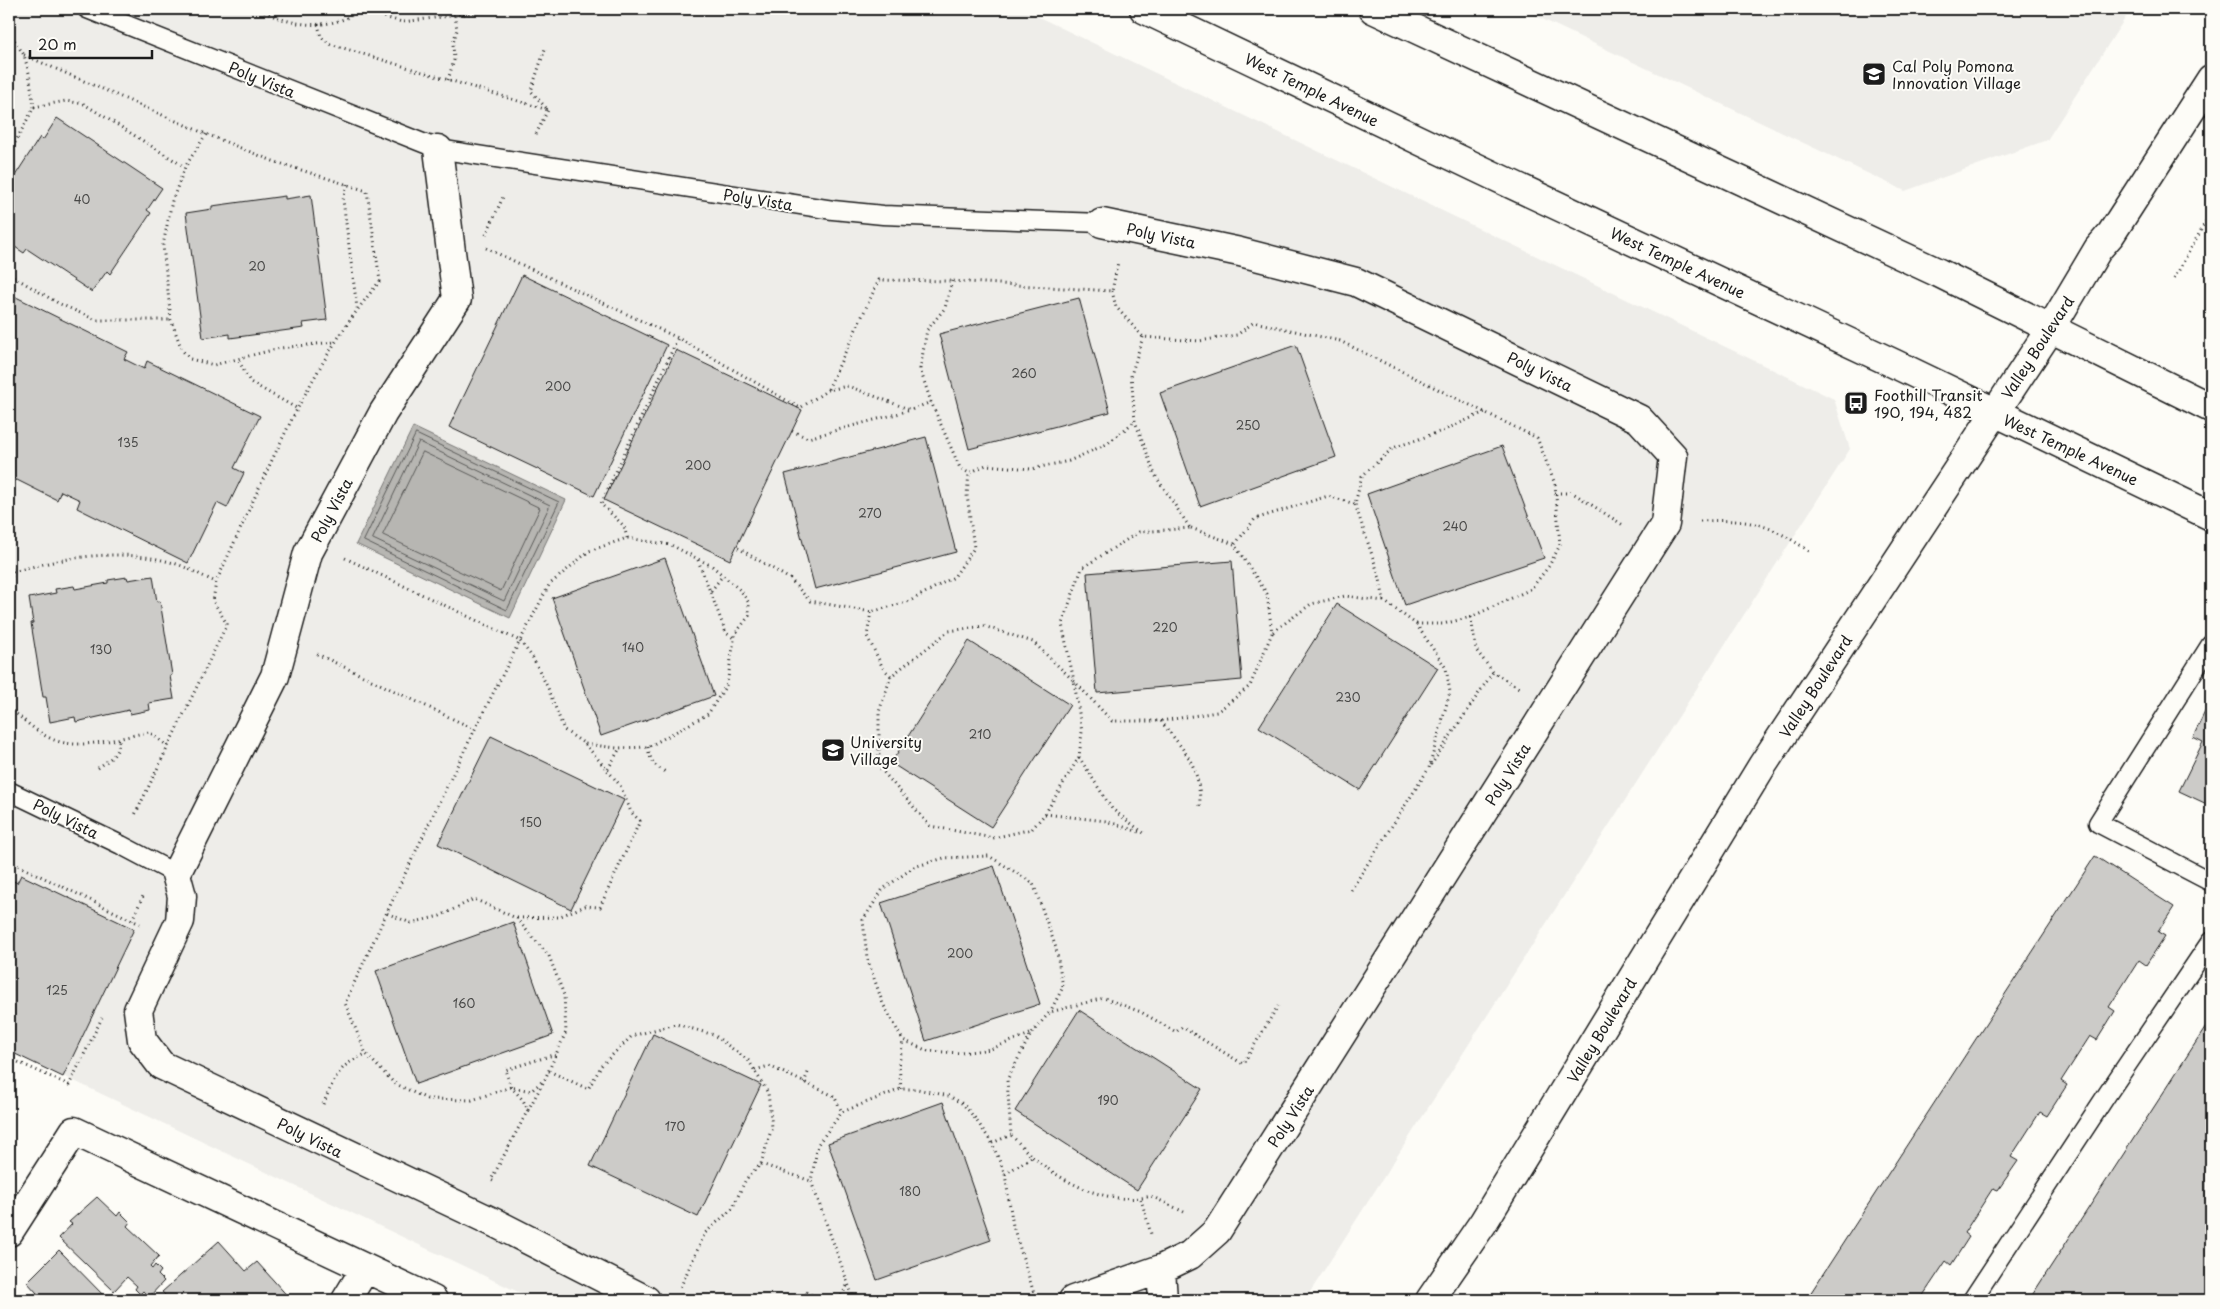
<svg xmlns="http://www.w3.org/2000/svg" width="2220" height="1309" font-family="'Playpen Sans',sans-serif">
  <rect width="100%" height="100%" fill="#fdfcf7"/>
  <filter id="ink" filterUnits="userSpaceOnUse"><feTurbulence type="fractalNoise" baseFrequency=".02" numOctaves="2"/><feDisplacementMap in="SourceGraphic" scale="10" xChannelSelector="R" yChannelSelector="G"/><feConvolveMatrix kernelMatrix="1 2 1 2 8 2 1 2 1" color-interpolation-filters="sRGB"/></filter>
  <g filter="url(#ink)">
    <path fill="#eeede9" d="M9 9H1022L1834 399 1850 449 1305 1300H535L9 1050Z
      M1521 9H2131L2047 140 1905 191Z"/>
    <path fill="#b7b6b2" stroke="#797876" d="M413 427 566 500 510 618 356 544Z"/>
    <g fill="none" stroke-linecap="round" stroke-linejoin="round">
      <path stroke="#5a5a58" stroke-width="1" d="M416 434 559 502 507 610 364 541Z
        M419 442 550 505 504 601 373 539Z
        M423 452 540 508 501 591 383 535Z"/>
    </g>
    <path fill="#cccbc8" stroke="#1c1c1c" d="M57 118 162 188 147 210 151 213 110 274 107 271 92 292 27 249 24 253 9 243V185L40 137 43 140Z
      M311 195 327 320 303 323 304 328 230 338V334L203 338 186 213 212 209V206L285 196V199Z
      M522 275 667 345 594 496 449 427Z
      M16 297 128 352 124 359 144 369 147 361 260 416 234 468 244 473 227 508 217 503 188 563 77 508 80 500 61 491 57 500 9 476V313Z
      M1079 298 1110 412 969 449 939 334Z
      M1296 345 1336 457 1200 506 1160 393Z
      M676 350 802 410 730 560 604 500Z
      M926 437 956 552 815 589 785 474Z
      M1502 446 1544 558 1405 605 1367 494Z
      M665 558 714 696 601 736 552 598Z
      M1232 561 1242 680 1097 693 1087 573Z
      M153 576 157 602 160 601 172 675 170 676 174 699 149 703 150 710 130 714 129 710 76 722 75 717 50 722 46 697H43L31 623H33L29 598 56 593 55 589 74 586 75 589 108 583V580L127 577 128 580Z
      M1337 604 1438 668 1360 790 1259 727Z
      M969 641 1070 705 991 827 891 763Z
      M2211 699V806L2179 791 2203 742 2193 737Z
      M491 736 624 800 571 909 438 844Z
      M2095 856 2174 907 2158 932 2165 936 2146 965 2139 960 2109 1007 2115 1011 2097 1040 2090 1036 2061 1081 2067 1085 2047 1116 2040 1112 2011 1157 2018 1161 1998 1190 1993 1188 1964 1233 1969 1237 1951 1265 1946 1261 1920 1300H1806Z
      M994 866 1040 1004 926 1041 881 903Z
      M21 875 134 929 63 1077 9 1051V878L17 883Z
      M513 922 553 1035 416 1084 376 971Z
      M1079 1010 1202 1089 1137 1190 1015 1111Z
      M2211 1019V1300H2029Z
      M653 1034 761 1085 698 1217 590 1166Z
      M943 1102 991 1240 877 1280 828 1143Z
      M97 1197 117 1216 120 1212 130 1222 127 1226 159 1256 150 1267 152 1269 155 1265 161 1271 158 1275 164 1281 149 1297 143 1291 140 1294 135 1289 137 1286 127 1277 114 1291 59 1238 72 1224 69 1222Z
      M219 1241 246 1271 257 1262 291 1300H170L162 1292Z
      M59 1250 108 1300H29L37 1293 27 1282Z"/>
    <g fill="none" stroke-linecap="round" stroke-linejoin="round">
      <g stroke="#1c1c1c" stroke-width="21">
        <path id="service" d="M87 9 438 149 833 210 883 215 1102 223
          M2211 644 2098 823 2211 882
          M9 791 121 845 176 874
          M1972 1300 2108 1093 2211 941"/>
      </g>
      <g stroke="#1c1c1c" stroke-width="31">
        <path id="minor" d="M438 149 457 299 383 413 308 553 275 676 176 874 182 896 180 921 138 1010 142 1040 161 1065 497 1224 646 1300
          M1102 223 1240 252 1356 282 1639 419 1673 456 1665 524 1217 1231 1190 1255 1161 1269 1163 1300
          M9 1232 74 1131 433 1300
          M346 1300 365 1269
          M1073 1300 1161 1269"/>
      </g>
      <g stroke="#1c1c1c" stroke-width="31">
        <path id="primary" d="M1144 9 1492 175 1895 364 2211 516
          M1373 9 1939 273 2211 408
          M1430 1300 1483 1223 1762 766 2051 328 2098 249 2111 234 2211 79"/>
      </g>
      <path stroke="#1c1c1c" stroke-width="3" stroke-dasharray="1 4" stroke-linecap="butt" d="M260 9C289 27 333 32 361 9
        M372 9 384 17 402 22 506 9
        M318 24 321 37 330 44 548 110
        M9 32 24 55 29 73 34 107 9 154
        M24 55 206 134 273 161 367 191 380 281C307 368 264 480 216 582L213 601 227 624 134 817
        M448 80 454 60 453 43 457 30 455 16
        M34 107 66 101 84 104 185 167
        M206 134 185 167 172 201 163 245 171 320 182 350 190 359 214 365 280 348 334 342
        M536 134 548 110 531 91 546 46
        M347 184 343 200 357 308
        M486 235 503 197
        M486 248 678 338 800 408 828 390 848 386 911 410 931 402
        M9 274 58 303 96 320H171
        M2174 279 2211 212
        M952 281 945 308 927 330 920 369 931 402 960 468 969 473 986 465 1031 469 1069 461 1107 444 1135 421
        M1112 291 1116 307 1143 337 1199 341 1237 335 1254 322 1340 341 1537 438 1555 484 1560 545 1549 566 1531 589 1471 617 1443 624H1416L1384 601 1380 579 1355 504 1362 476 1393 448 1442 431 1485 412
        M1143 337 1131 375 1135 421 1155 475 1190 528
        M239 361 250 382 298 409
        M828 389 879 280 952 281 1112 291 1118 262
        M792 431 808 438 911 410
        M1555 493H1573L1623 525
        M1700 521C1751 519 1768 523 1809 551
        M1191 528 1234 544 1267 594 1272 633 1250 686 1217 712 1161 721H1112L1074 681 1062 624 1082 568 1139 532Z
        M627 538 624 526 601 504 678 338
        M1235 544 1255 519 1328 496 1355 504
        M738 548 790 579 810 601 871 612 910 601 954 577 974 548 967 495 969 473
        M345 558 520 641 549 585 589 551 627 538 671 545 698 559 712 566 741 591 749 603V616L735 634 727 684 708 714 648 747 617 748 585 744 564 730 548 688 533 658 520 641C458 760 401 881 345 1003L366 1054 394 1083 427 1099 472 1100 511 1087 531 1091 545 1079 566 1032 564 995 549 956 516 918 474 899 440 916 411 923 386 913
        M698 560 726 633 735 639
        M9 564 13 572
        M9 581 13 572C65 557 117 548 170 562 186 566 201 576 216 582
        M711 591 723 575
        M871 612 867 636 883 668 891 676
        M1471 617 1476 650 1493 672 1519 688
        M984 626 1033 642 1074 681 1082 732 1079 757 1045 814 1032 829 993 838 930 826 879 767V712L891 676 949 631Z
        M1273 632 1311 604 1345 596 1384 601
        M317 654 474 729
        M9 708C23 719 39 735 57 741 85 750 121 737 149 732L168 746
        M1161 721C1185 753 1200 763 1200 806
        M648 747C650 761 654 766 666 772
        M1079 757 1112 809 1145 834
        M1431 765 1493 672
        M98 768C111 758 120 754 119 737
        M608 769 620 748
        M1045 814 1106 821 1142 833
        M9 861 140 924
        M1351 890 1429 768 1450 692 1446 668 1416 624
        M517 918 558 917 585 906 600 907 640 821 631 812 620 785 585 744
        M132 920 144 894
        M1030 1034 991 1049 961 1053 928 1051 903 1040 883 1004 867 958 863 920 883 889 914 867 944 858 989 856 1033 883 1056 948 1063 987 1050 1012
        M9 1058 69 1085 102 1018
        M755 1070 769 1066 834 1096 842 1112
        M549 1071 588 1089 602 1065 632 1036 676 1024 714 1035 749 1061 768 1093 772 1127 761 1164 746 1179 732 1209 705 1233 680 1288
        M804 1083 809 1070
        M901 1089 899 1064 903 1041
        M323 1104C336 1077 337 1066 366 1054
        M528 1110 544 1081
        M992 1143 1011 1135
        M761 1164 811 1181
        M1005 1174 1033 1156
        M493 1181 491 1180 528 1110 523 1100 511 1087 505 1070 556 1054
        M1141 1199 1151 1234
        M1184 1212 1151 1196C1113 1206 1069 1186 1039 1162 1029 1155 1020 1144 1011 1135L1007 1080 1031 1034 1050 1012 1104 998 1141 1012 1176 1032 1182 1027 1243 1064 1278 1006
        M806 1292 821 1300
        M839 1300 848 1284
        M854 1300 811 1181 818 1144 842 1112 901 1089H917L949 1096 963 1104 974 1117 992 1143 1005 1174 1013 1226 1036 1300"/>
      <use href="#service" stroke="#fdfcf7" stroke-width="18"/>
      <use href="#minor" stroke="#fdfcf7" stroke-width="28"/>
      <use href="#primary" stroke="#fdfcf7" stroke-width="28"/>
    </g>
  </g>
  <defs>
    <g id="university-square" transform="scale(1.25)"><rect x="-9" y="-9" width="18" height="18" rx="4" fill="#1c1c1c" stroke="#fdfcf7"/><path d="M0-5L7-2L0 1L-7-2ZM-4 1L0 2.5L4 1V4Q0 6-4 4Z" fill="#fff"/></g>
    <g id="bus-square" transform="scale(1.25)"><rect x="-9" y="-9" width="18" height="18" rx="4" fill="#1c1c1c" stroke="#fdfcf7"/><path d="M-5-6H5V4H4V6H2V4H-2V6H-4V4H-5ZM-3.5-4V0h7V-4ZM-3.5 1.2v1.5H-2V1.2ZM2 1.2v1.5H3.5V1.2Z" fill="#fff"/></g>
  </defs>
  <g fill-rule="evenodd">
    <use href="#university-square" x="1874" y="74"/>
    <use href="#bus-square" x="1856" y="403"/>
    <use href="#university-square" x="833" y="750"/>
  </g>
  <g text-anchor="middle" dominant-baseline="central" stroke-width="4" stroke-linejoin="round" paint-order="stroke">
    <g font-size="12" fill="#484847">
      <text x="82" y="199">40</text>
      <text x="257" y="266">20</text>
      <text x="1024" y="373">260</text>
      <text x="558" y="386">200</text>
      <text x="1248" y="425">250</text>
      <text x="128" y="442">135</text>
      <text x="698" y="465">200</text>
      <text x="870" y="513">270</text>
      <text x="1455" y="526">240</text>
      <text x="1165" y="627">220</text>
      <text x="633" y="647">140</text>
      <text x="101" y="649">130</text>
      <text x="1348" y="697">230</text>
      <text x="980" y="734">210</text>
      <text x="531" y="822">150</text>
      <text x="960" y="953">200</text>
      <text x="57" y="990">125</text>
      <text x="464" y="1003">160</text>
      <text x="1108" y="1100">190</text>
      <text x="675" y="1126">170</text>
      <text x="910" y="1191">180</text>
    </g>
    <g font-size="15" fill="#1c1c1c" stroke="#fdfcf7" text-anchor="start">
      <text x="1892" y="65">Cal Poly Pomona<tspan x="1892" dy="17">Innovation Village</tspan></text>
      <text x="1874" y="394">Foothill Transit<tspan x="1874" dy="17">190, 194, 482</tspan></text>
      <text x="850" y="741">University<tspan x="850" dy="17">Village</tspan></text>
    </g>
    <g font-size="15" fill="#1c1c1c" stroke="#fdfcf7">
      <text transform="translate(262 79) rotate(22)">Poly Vista</text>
      <text transform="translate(1312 89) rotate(26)">West Temple Avenue</text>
      <text transform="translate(758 199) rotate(9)">Poly Vista</text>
      <text transform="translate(1161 235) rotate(12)">Poly Vista</text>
      <text transform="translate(1678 262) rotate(25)">West Temple Avenue</text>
      <text transform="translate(2037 347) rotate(-57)">Valley Boulevard</text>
      <text transform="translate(1540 371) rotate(26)">Poly Vista</text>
      <text transform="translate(2071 449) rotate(25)">West Temple Avenue</text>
      <text transform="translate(331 510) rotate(-62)">Poly Vista</text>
      <text transform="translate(1815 686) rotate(-57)">Valley Boulevard</text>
      <text transform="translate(1507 774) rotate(-58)">Poly Vista</text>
      <text transform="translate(66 818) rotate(26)">Poly Vista</text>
      <text transform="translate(1601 1030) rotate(-59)">Valley Boulevard</text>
      <text transform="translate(1290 1116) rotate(-57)">Poly Vista</text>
      <text transform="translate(310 1137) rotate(26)">Poly Vista</text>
    </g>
  </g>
  <rect width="2220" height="1309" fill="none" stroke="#fdfcf7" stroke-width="30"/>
  <rect x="15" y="15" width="2190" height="1279" fill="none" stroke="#1c1c1c" stroke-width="2" filter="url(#ink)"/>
  <path d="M30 50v8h122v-8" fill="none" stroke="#1c1c1c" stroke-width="2.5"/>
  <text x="38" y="50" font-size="15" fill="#1c1c1c" stroke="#fdfcf7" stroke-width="4" paint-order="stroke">20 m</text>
</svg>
